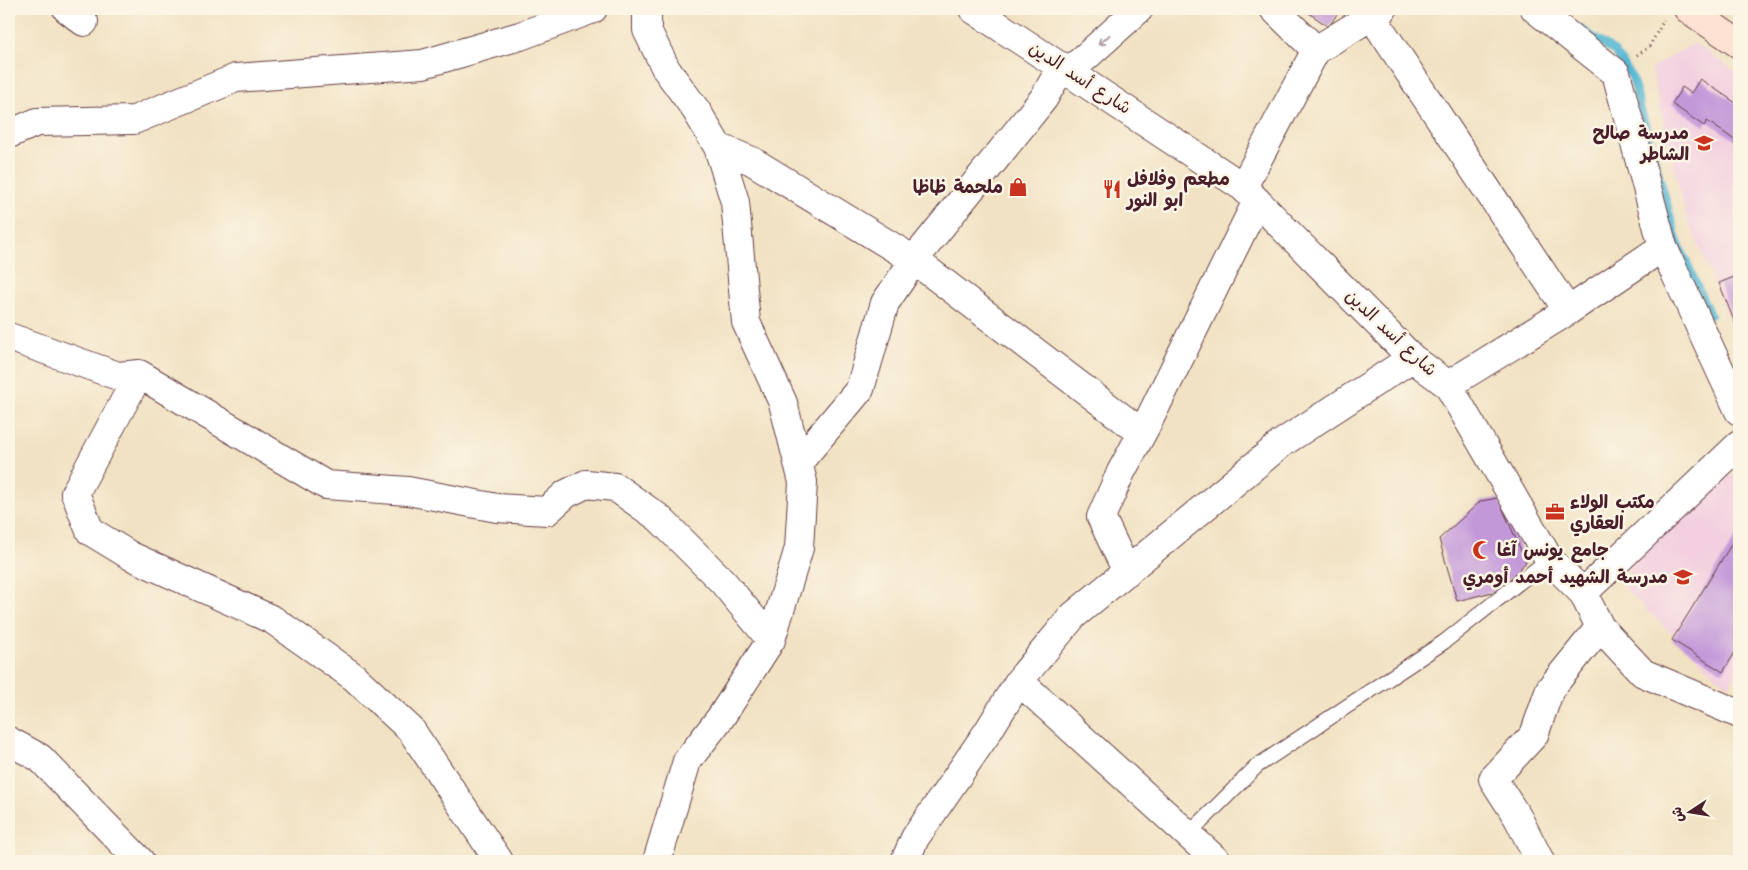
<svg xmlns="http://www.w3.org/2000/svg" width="1748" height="870" font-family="'Architects Daughter','Playpen Sans Arabic',sans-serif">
  <rect width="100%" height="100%" fill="#fcf5e5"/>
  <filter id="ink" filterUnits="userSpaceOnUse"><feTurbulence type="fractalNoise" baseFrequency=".02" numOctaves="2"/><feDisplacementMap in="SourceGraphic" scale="10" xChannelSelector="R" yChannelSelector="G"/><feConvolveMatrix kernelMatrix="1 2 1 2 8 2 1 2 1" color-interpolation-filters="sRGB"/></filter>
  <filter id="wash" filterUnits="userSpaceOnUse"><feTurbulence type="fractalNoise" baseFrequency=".0096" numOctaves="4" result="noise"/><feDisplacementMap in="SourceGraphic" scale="20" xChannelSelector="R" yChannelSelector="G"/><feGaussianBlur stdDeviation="1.12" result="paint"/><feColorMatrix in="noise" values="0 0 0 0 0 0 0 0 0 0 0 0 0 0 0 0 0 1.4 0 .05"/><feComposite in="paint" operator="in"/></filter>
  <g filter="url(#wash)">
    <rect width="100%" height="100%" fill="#f1e2c3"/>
    <path fill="#f3cfe0" d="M1694 43 1739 74V343L1685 213 1651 68Z
      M1727 476H1739V667L1728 687 1625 589 1629 566Z"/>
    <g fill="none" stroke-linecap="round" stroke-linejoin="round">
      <path stroke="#55b7d3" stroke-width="8" d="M1580 28 1615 52 1632 77 1677 240 1710 315"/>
    </g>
    <g id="blocks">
      <path fill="#c398d9" d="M1303 9H1340L1329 27Z
        M1700 79 1739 105V143L1707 121 1704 126 1672 104 1682 87 1691 93Z
        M1739 275V321L1735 323 1719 283Z
        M1498 498 1526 562 1500 590 1457 601 1439 539 1481 501Z
        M1739 532V646L1723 672 1672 640Z"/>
    </g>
  </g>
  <g filter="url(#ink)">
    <use href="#blocks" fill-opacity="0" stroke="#633c42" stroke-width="1"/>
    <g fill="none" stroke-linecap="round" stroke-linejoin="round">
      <g stroke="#633c42" stroke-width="16">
        <path id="lane" d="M1188 835 1257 766 1444 642 1549 559"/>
      </g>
      <g stroke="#633c42" stroke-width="30">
        <path id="street" d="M67 9 84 22
          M647 9V30L666 69 696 110 718 147 735 202 746 322 783 403 803 482 799 548 771 640 721 717 687 761 657 861
          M973 9 1243 187 1412 358 1448 385 1549 559 1583 593 1600 627 1643 673 1739 714
          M1274 9 1316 50
          M1535 9 1616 73 1663 247 1739 411
          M1371 15 1568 311
          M1070 71 1139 9
          M9 134 37 122 134 120 236 78 423 64 520 36 593 9
          M718 147 752 161 914 260 1142 433
          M1243 187 1316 50 1383 9
          M9 337 118 376 139 374 326 485 408 491 497 508 547 511 566 494 586 484 615 487 659 518 723 582 771 640
          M139 374 75 493 90 531 131 556 273 620 354 677 411 730 499 861
          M1448 385 1568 311 1663 247
          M798 463 860 389 885 303 914 260 1044 98 1062 66
          M1127 572 1101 517 1121 472 1147 424 1257 201
          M1583 593 1739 445
          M1019 681 1217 861
          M9 741 40 758 140 861
          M905 861 915 838 987 733 1019 681 1073 616 1282 443 1412 358
          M1540 861 1518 818 1493 779 1534 735 1550 689 1600 627"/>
      </g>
      <g stroke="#633c42" stroke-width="30">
        <path id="secondary" d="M1688 9 1739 44"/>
      </g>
      <path stroke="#633c42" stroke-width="3" stroke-dasharray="1 4" stroke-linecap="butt" d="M1637 55 1649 47 1664 20"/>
      <use href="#lane" stroke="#fff" stroke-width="14"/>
      <use href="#street" stroke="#fff" stroke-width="28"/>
      <use href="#secondary" stroke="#fee3d2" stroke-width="28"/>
    </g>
    <defs><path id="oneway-shaft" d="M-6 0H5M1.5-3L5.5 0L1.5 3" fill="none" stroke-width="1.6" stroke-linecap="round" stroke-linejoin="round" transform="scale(1.25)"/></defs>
    <use stroke="#ae9aa0" href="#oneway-shaft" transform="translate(1104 40) rotate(138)"/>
  </g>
  <defs>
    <g id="school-bare" transform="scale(1.5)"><path d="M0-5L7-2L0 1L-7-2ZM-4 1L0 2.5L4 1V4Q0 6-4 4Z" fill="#c8321e" stroke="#fcf5e5" stroke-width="2.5" paint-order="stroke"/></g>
    <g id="shop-bare" transform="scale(1.5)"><path d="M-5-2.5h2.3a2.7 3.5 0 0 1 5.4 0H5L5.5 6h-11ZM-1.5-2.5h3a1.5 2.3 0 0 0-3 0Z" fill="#c8321e" stroke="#fcf5e5" stroke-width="2.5" paint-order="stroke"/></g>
    <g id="restaurant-bare" transform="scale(1.5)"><path d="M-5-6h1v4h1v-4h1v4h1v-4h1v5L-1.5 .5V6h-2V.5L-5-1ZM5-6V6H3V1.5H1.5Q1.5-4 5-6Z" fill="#c8321e" stroke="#fcf5e5" stroke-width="2.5" paint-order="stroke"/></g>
    <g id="office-bare" transform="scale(1.5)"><path d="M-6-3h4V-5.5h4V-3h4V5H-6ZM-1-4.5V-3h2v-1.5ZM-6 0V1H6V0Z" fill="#c8321e" stroke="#fcf5e5" stroke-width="2.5" paint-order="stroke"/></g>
    <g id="mosque-bare" transform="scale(1.5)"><path d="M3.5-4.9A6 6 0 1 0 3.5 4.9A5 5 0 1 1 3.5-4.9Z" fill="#c8321e" stroke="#fcf5e5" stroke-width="2.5" paint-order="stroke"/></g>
  </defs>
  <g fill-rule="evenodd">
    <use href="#school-bare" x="1704" y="143"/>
    <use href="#shop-bare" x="1018" y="187"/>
    <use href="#restaurant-bare" x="1112" y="189"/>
    <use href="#office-bare" x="1555" y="512"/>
    <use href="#mosque-bare" x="1482" y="550"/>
    <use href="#school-bare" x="1683" y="577"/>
  </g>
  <g text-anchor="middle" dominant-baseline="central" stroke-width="5" stroke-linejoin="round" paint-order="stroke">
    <g font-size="18" fill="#4a1f2b" stroke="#fcf5e5">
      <text transform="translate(1080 78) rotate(33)">شارع أسد الدين</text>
      <text transform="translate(1391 333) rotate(43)">شارع أسد الدين</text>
    </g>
    <g font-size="18" font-weight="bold" fill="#4a1f2b" stroke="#fcf5e5" text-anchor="end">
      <text x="1689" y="133">مدرسة صالح<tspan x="1689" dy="21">الشاطر</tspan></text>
      <text x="1127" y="179" text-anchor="start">مطعم وفلافل<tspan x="1127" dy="21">ابو النور</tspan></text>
      <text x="1003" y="187">ملحمة ظاظا</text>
      <text x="1570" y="502" text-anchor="start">مكتب الولاء<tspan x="1570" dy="21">العقاري</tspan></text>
      <text x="1497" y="550" text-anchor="start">جامع يونس آغا</text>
      <text x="1668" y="577">مدرسة الشهيد أحمد أومري</text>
    </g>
  </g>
  <rect width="1748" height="870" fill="none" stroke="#fcf5e5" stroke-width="30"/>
  <g transform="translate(1690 812) rotate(258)" stroke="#fcf5e5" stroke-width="4" paint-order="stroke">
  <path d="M0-4L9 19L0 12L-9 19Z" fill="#4a1f2b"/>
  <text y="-8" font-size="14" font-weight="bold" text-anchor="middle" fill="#4a1f2b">ش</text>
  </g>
</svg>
